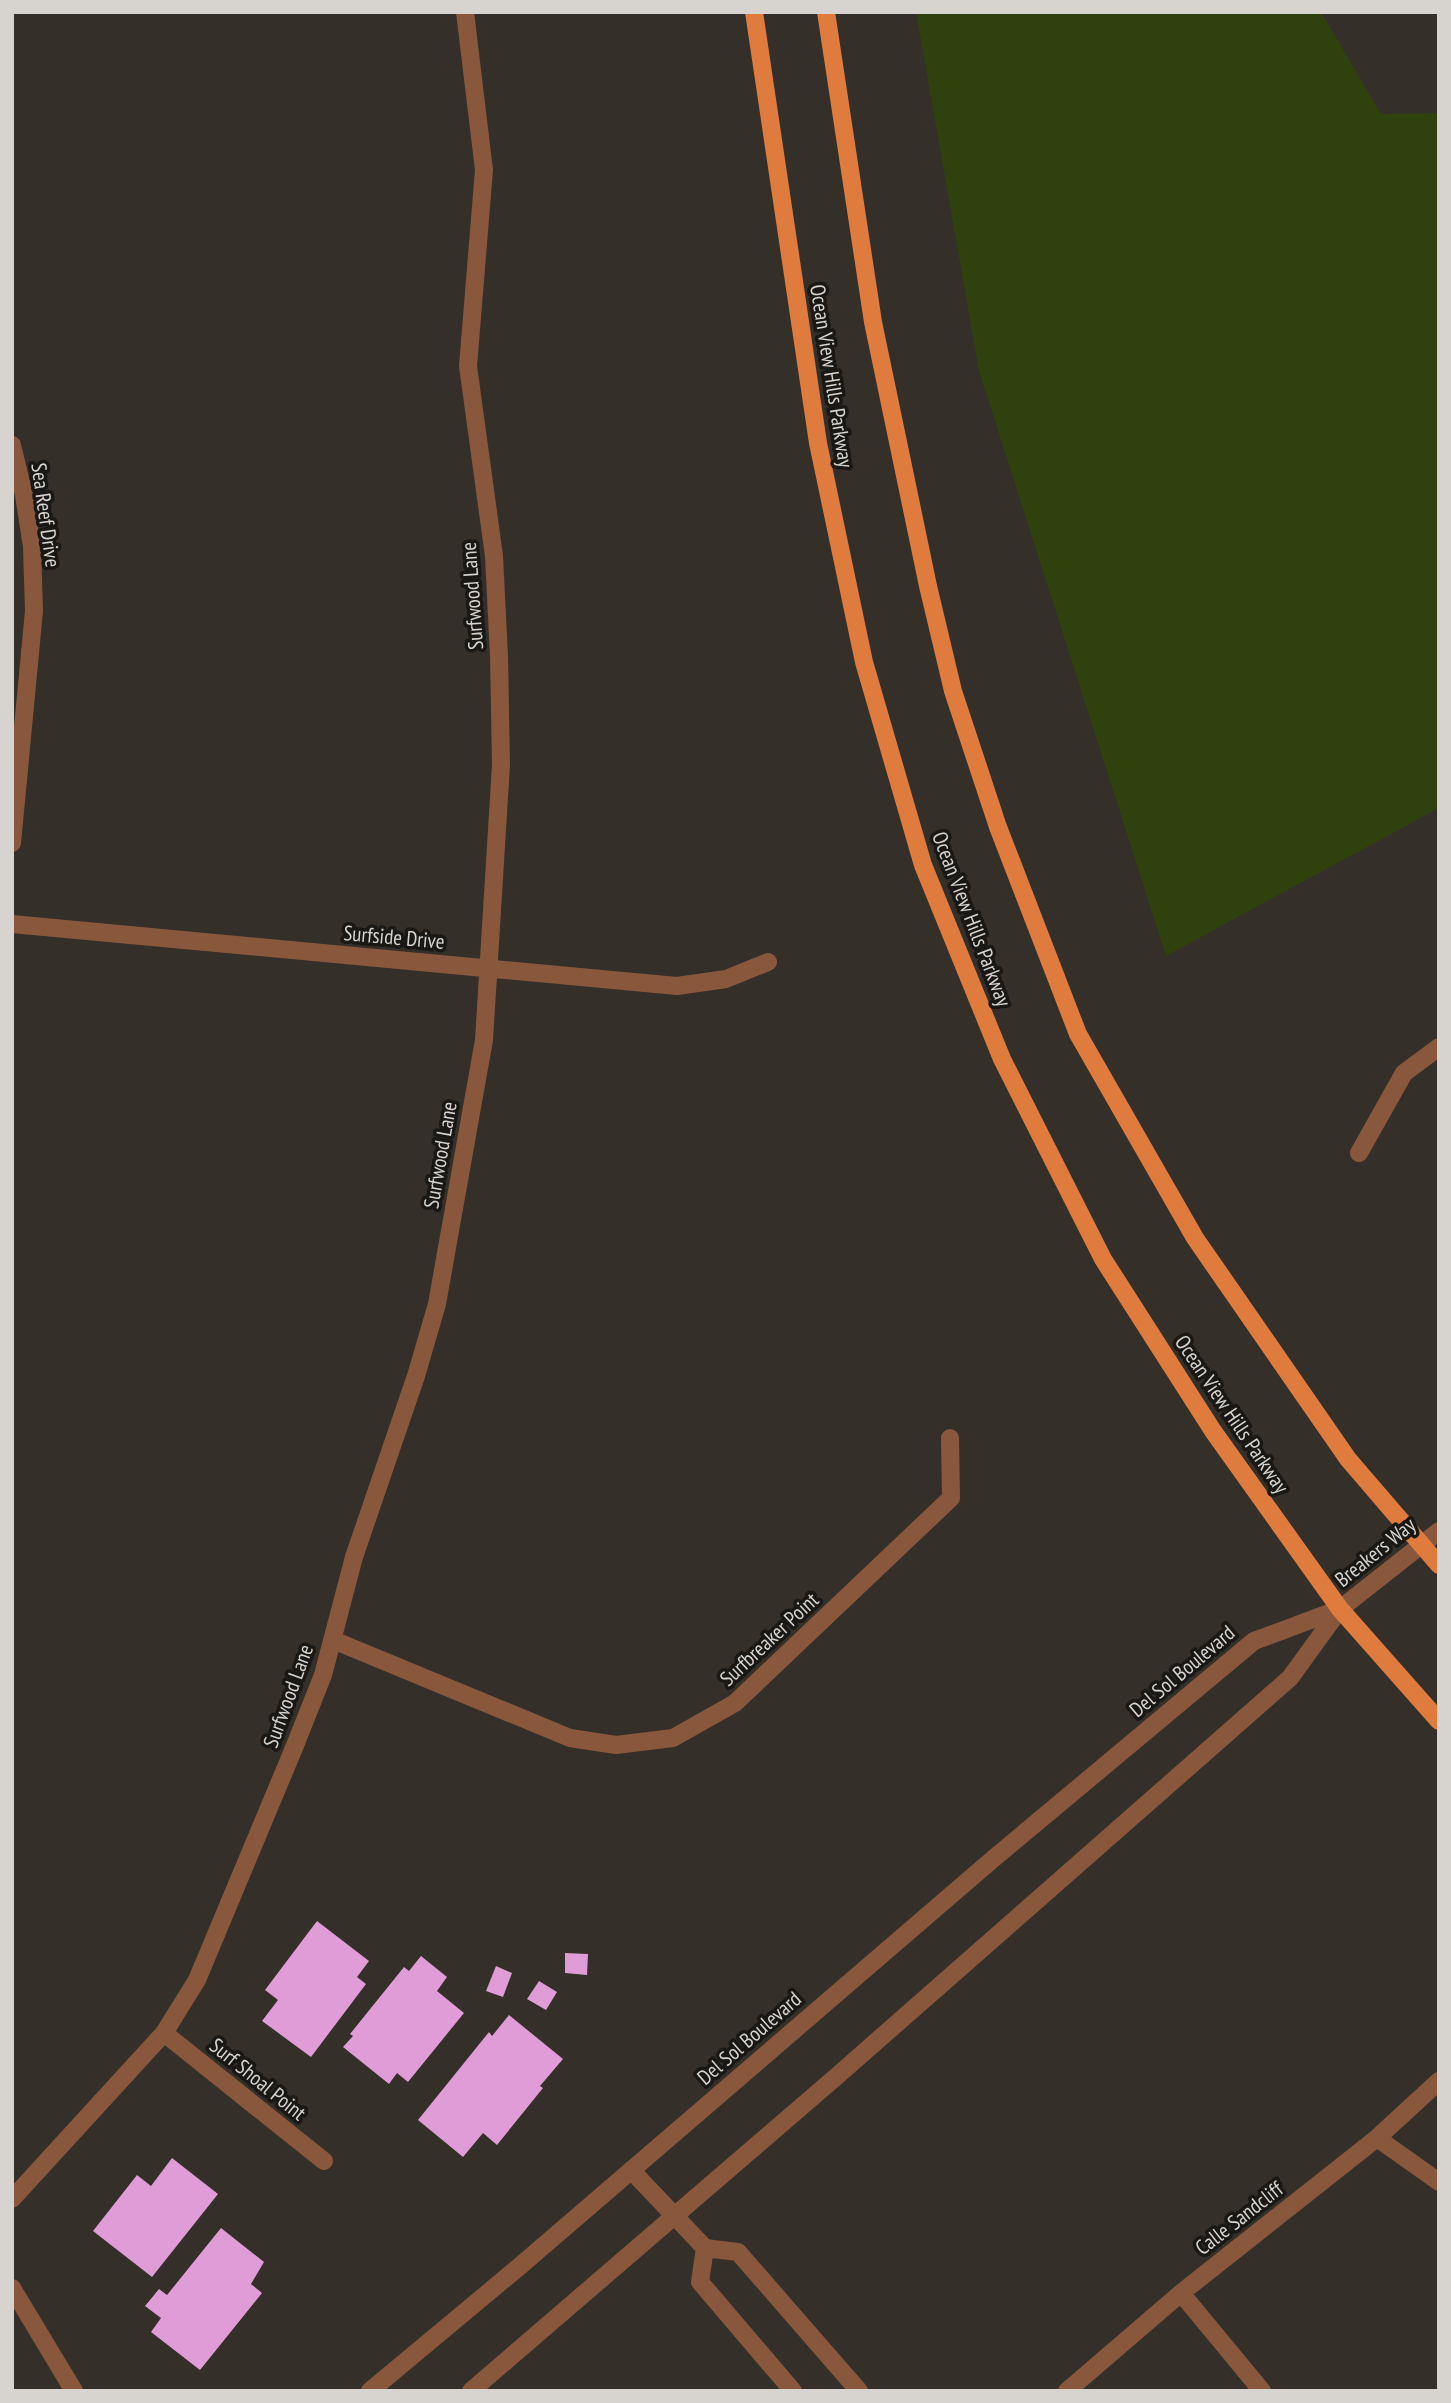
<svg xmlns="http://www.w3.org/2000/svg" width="1451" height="2403" font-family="'PT Sans Narrow',sans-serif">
  <rect width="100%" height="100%" fill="#342f29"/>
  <path fill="#2f420e" d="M916 12H1321L1381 114 1439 113V808L1166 956 979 371Z"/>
  <path fill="#e09cd6" d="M317 1921 369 1961 357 1977 366 1984 311 2057 262 2021 278 2000 265 1990Z
    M565 1953 588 1954 587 1975 565 1973Z
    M421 1956 447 1977 437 1991 464 2013 408 2082 397 2073 389 2084 343 2047 353 2036 350 2034 404 1967 409 1971Z
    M496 1966 512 1973 503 1997 486 1991Z
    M539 1981 557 1992 546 2010 527 1999Z
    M509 2015 563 2059 540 2086 543 2088 497 2145 483 2133 463 2157 418 2120 489 2032 492 2036Z
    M172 2158 218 2194 152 2277 93 2231 137 2175 151 2186Z
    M221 2228 264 2262 251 2284 262 2293 200 2370 151 2332 161 2318 145 2306 159 2289 167 2295Z"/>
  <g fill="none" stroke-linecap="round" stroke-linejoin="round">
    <path stroke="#89583c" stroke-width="18" d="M12 445 24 495 32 547 34 611 12 843
      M12 924 677 986 726 979 768 962
      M1359 1153 1404 1073 1439 1047
      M333 1640 570 1738 616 1745 673 1738 735 1703 951 1498 950 1438
      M164 2033 324 2161
      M1377 2138 1439 2182
      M631 2170 705 2248 738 2252 859 2391
      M12 2199 164 2033 197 1980 294 1748 323 1675 354 1557 416 1376 437 1304 484 1040 501 765 499 656 494 556 468 366 484 170 465 12
      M705 2248 700 2282 793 2391
      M12 2288 74 2391
      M1181 2293 1262 2391
      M370 2391 520 2266 993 1859 1254 1641 1340 1609
      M471 2391 837 2076 1290 1678 1340 1609 1439 1531
      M1067 2391 1181 2293 1377 2138 1439 2081"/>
    <path stroke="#df7c3d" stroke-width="18" d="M754 12 818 443 864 662 923 865 1002 1059 1103 1259 1213 1431 1340 1609 1439 1721
      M826 12 873 322 928 586 953 691 998 827 1078 1034 1195 1238 1348 1459 1439 1565"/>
  </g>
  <g text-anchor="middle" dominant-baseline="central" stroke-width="7" stroke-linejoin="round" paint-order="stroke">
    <g font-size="21" fill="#d7d4d0" stroke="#1a1815">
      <text transform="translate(832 376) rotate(81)">Ocean View Hills Parkway</text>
      <text transform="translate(46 515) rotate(82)">Sea Reef Drive</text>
      <text transform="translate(472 596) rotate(-94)">Surfwood Lane</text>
      <text transform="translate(972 919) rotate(69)">Ocean View Hills Parkway</text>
      <text transform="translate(394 937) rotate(5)">Surfside Drive</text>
      <text transform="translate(440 1155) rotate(-80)">Surfwood Lane</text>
      <text transform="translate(1232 1414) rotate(56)">Ocean View Hills Parkway</text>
      <text transform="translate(1375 1552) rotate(-39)">Breakers Way</text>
      <text transform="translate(769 1639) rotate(-43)">Surfbreaker Point</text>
      <text transform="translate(1182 1671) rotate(-40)">Del Sol Boulevard</text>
      <text transform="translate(288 1696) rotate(-70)">Surfwood Lane</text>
      <text transform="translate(749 2038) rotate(-41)">Del Sol Boulevard</text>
      <text transform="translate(258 2079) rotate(39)">Surf Shoal Point</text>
      <text transform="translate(1239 2218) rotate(-38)">Calle Sandcliff</text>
    </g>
  </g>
  <rect width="1451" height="2403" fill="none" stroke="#d7d4d0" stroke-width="28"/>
</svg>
